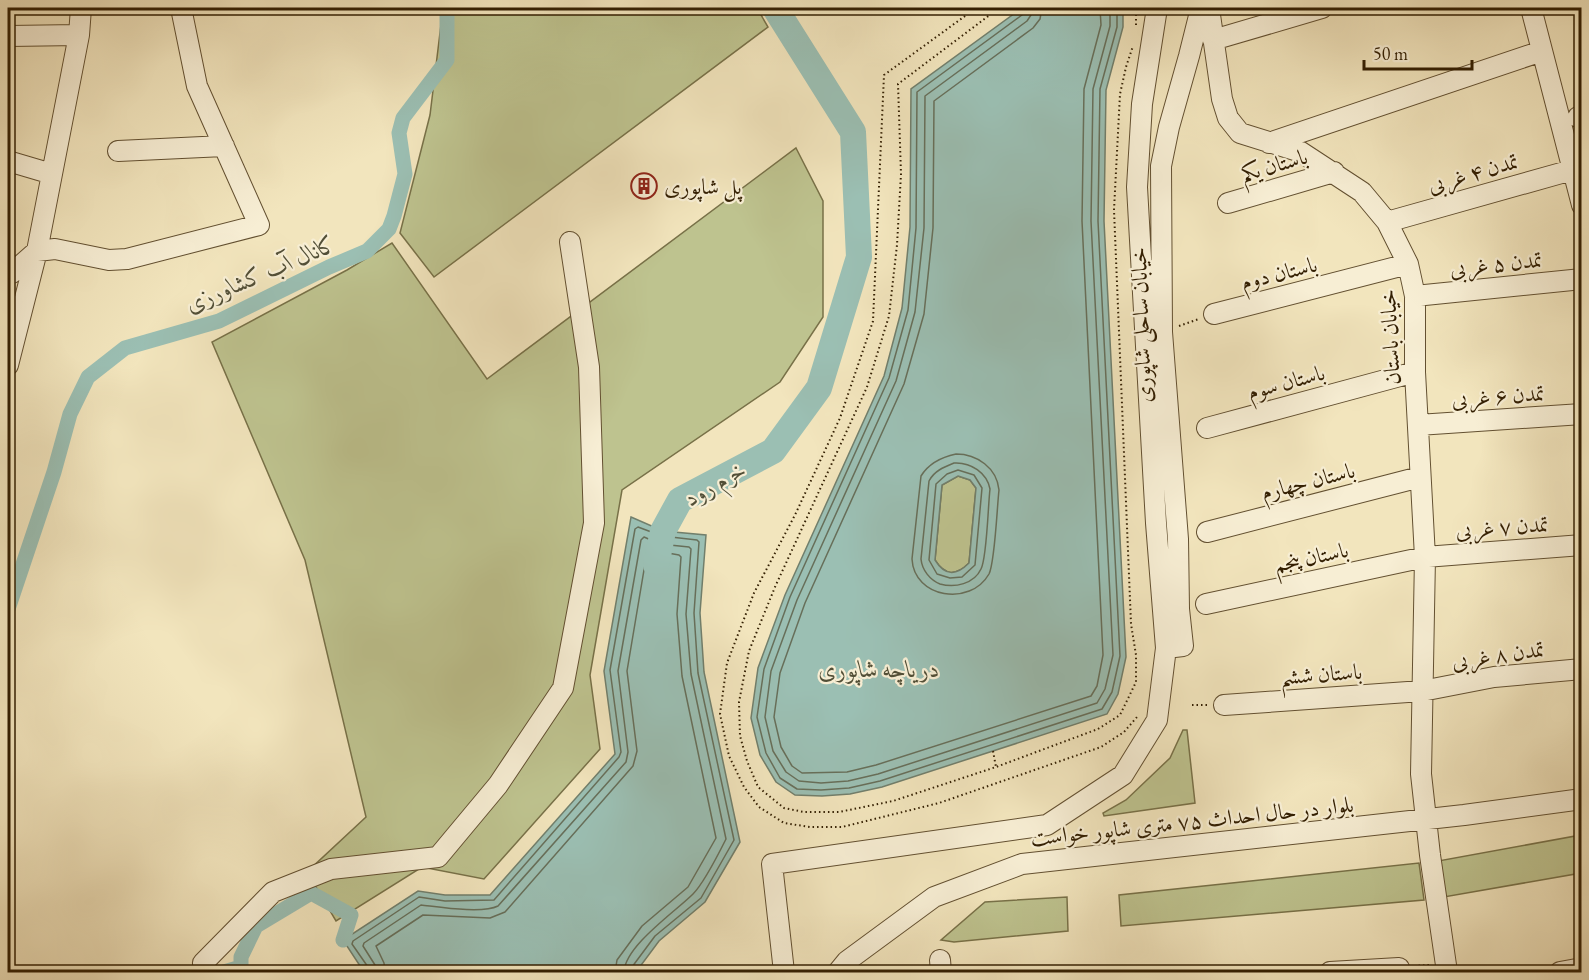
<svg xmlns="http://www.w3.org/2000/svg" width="1589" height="980" font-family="'EB Garamond',Amiri,serif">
  <rect width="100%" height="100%" fill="#f2e5bd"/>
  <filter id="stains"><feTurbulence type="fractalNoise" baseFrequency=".00333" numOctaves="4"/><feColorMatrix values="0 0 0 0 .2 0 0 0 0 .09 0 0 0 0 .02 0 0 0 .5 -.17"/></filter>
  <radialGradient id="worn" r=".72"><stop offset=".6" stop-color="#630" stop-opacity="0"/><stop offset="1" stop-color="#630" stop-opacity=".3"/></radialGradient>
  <path fill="#bec38f" stroke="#787148" stroke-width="1.5" d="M443 8H757L768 27 434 277 400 233 430 115Z
    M796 148 823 201V317L780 382 622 490 590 675 600 749 484 879 422 867 336 921 307 872 366 817 305 560 212 342 347 270 392 243 487 379Z
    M958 476 970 480 976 488 969 563C956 576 945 576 935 560L942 485Z
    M1183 730H1187L1195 803 1104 816 1103 813 1126 800 1170 758Z
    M1581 835V873L1444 897 1438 861Z
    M1419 863 1424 900 1121 926 1119 895Z
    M1067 897 1068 931 954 942 941 940 985 902Z"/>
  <path fill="#9bbfb3" stroke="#717f6c" stroke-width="1.5" fill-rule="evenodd" d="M1022 8H1123V27L1106 90 1104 221 1126 657 1118 694 1107 714 882 787 850 794 822 796 795 795 776 782 760 755 751 718 758 668 785 595 884 376 902 308 910 227 911 89ZM958 476 970 480 976 488 969 563C956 576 945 576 935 560L942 485Z
    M631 517 663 531 706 535 700 613 704 672 740 842 705 902 659 941 636 972H364L343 940 418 891 445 895H490L615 754 604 671Z"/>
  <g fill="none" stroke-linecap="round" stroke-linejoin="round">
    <path stroke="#676f5a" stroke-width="1.5" d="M1025 8 1022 15 917 92 916 228 908 310 889 378 790 597 764 669 757 717 766 753 780 778 797 789 821 790 849 788 880 781 1102 709 1112 692 1120 656 1098 221 1100 89 1117 27V8
      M1033 8 1031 15 1027 21 925 96 924 228 915 312 896 381 797 600 771 671 765 717 773 751 786 772 799 781 821 783 848 781 878 774 1097 703 1105 689 1113 655 1091 221 1093 89 1110 26V8
      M1042 8 1040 19 1033 28 934 101 933 228 924 314 904 384 805 603 780 673 774 717 781 747 792 766 802 773 847 772 876 765 1091 696 1097 686 1103 655 1082 221 1084 89 1101 25 1100 8
      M956 454C977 454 997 468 999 490 997 507 995 562 989 574 970 607 914 598 912 559L921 476C929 463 942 457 956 454Z
      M954 463C971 462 987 473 990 489 988 505 987 558 981 569 974 584 955 588 940 584 930 580 922 570 921 559L929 481C934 471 944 467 954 463Z
      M958 470 974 475 982 488 975 565 962 577 950 578 937 574 929 560 936 484 947 474Z
      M369 972 368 967 352 944 353 941 419 897 445 901 494 900 619 757 621 752 610 670 635 529 638 527 662 536 697 540 699 542 694 613 698 673 734 840 701 898 655 936 632 967 631 972
      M376 972 375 965 363 946 364 943 421 905C439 907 482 914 498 906L626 762 628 752 618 671 641 540 644 537 660 544 689 547 691 549 686 614 691 674 726 839C719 853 703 884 693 894 675 912 625 946 624 972
      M385 972 384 963 376 946 423 915 490 918 505 912 633 766 637 751 627 671 647 552 651 550 679 555 681 557 677 614 682 676 716 838 688 887 642 926 617 960 615 972"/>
    <path stroke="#9bbfb3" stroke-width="15" d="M8 609 54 472 70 414 88 377 125 348 219 321 329 267 367 251 389 229 394 216 405 174 399 133 403 118 447 60V8
      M224 972 241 967V957L256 926 311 893 351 915 343 940"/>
    <path stroke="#9bbfb3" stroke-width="26" d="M656 565 663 531 680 500 773 451 819 388 859 257 853 132 775 8"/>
    <g stroke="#635031" stroke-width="22">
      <path id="minor" d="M1209 8 1222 99 1228 118 1240 133 1301 152 1362 192 1387 222 1408 264 1415 296V372L1425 557 1421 774 1430 855 1447 972
        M1531 8 1582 205
        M8 36 79 35
        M1213 40 1322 8
        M1578 117 1582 115
        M1269 143 1542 51
        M118 151 224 146
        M8 161 52 174
        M1228 203 1334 172
        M1387 222 1572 170
        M8 272 12 273 37 251 55 249 109 260 127 259 259 225 197 86 181 8
        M1415 296 1582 279
        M1214 314 1408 264
        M8 365 37 251 79 35 81 8
        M1418 425 1582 414
        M1207 428 1415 372
        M1207 532 1420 477
        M1206 604 1425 557 1582 545
        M1166 648 1183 646 1179 609 1178 539 1162 332 1161 166 1169 127 1189 56 1201 8
        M1224 705 1422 691 1494 677 1582 669
        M940 960 941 972
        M206 972 203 963 273 892 331 869 438 857 498 785 563 688 594 523 589 367 570 242
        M784 972 772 864 1047 825 1123 775 1157 720 1166 648 1156 523 1137 187 1142 104 1157 8
        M838 972 847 961 934 897 1022 864 1464 815 1582 799
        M1330 972 1399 968
        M1560 972 1582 968"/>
    </g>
    <path stroke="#331f02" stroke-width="2" stroke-dasharray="1.5 3" stroke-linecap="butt" d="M976 8 884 75 873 321 840 418 795 515 754 593 727 663 720 714 729 756 744 787 759 807 784 823 810 827H842L939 803 1101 747 1124 732 1137 717
      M999 8 898 84 901 174 897 245 889 316 867 387 775 587 749 651 739 702 740 736 747 761 758 787 784 808 804 812H839L893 801 996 767 1098 729 1120 715 1136 682V655L1131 624 1114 210 1120 94 1126 67 1133 46
      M1136 25V8
      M1179 326 1199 319
      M1192 705H1209
      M993 751 996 767
      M1414 966 1429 965"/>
    <use href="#minor" stroke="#f7eed4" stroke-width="20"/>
  </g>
  <defs>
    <g id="building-ring" transform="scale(1.35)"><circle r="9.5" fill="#f7eed4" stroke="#8f2418" stroke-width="1.5"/><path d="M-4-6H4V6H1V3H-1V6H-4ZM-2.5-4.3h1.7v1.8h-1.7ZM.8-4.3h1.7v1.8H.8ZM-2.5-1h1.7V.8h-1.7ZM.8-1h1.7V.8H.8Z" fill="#8f2418"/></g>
  </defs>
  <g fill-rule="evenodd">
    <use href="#building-ring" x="644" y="186"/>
  </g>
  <g text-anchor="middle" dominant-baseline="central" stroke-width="4.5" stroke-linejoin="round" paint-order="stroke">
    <g font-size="22" fill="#331f02" stroke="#f7eed4">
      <text transform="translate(1274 165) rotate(-16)">باستان یکم</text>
      <text transform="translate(1473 173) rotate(-16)">تمدن ۴ غربی</text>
      <text transform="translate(1496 264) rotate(-6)">تمدن ۵ غربی</text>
      <text transform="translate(1279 273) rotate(-14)">باستان دوم</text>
      <text transform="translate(1141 325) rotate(-92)">خیابان ساحلی شاپوری</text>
      <text transform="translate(1390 337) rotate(-93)">خیابان باستان</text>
      <text transform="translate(1286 382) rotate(-15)">باستان سوم</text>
      <text transform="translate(1498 396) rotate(-4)">تمدن ۶ غربی</text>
      <text transform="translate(1308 481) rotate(-14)">باستان چهارم</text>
      <text transform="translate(1502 527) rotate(-4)">تمدن ۷ غربی</text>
      <text transform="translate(1311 557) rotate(-12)">باستان پنجم</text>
      <text transform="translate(1498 655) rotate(-8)">تمدن ۸ غربی</text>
      <text transform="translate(1321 674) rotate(-4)">باستان ششم</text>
      <text transform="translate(1192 821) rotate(-6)">بلوار در حال احداث ۷۵ متری شاپور خواست</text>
    </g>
    <g font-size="22" fill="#331f02" stroke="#f7eed4" text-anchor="start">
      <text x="664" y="186">پل شاپوری</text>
    </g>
    <g font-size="24" font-style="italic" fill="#524f37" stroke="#f7eed4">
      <text transform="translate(261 273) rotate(-23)">کانال آب کشاورزی</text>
      <text transform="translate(715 483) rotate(-30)">خرم رود</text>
      <text x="879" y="668">دریاچه شاپوری</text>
    </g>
  </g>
  <rect width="1589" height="980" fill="none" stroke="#f2e5bd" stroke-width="30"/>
  <rect x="9" y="9" width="1571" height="962" fill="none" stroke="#331f02" stroke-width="3"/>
  <rect x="15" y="15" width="1559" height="950" fill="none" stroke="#331f02" stroke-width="1.5"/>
  <path d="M1364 60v9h108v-9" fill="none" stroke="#331f02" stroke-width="3"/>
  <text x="1373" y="60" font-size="18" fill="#331f02" stroke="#f7eed4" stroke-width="4.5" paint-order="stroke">50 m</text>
  <rect width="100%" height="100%" filter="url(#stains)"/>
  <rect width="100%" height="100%" fill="url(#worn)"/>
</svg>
